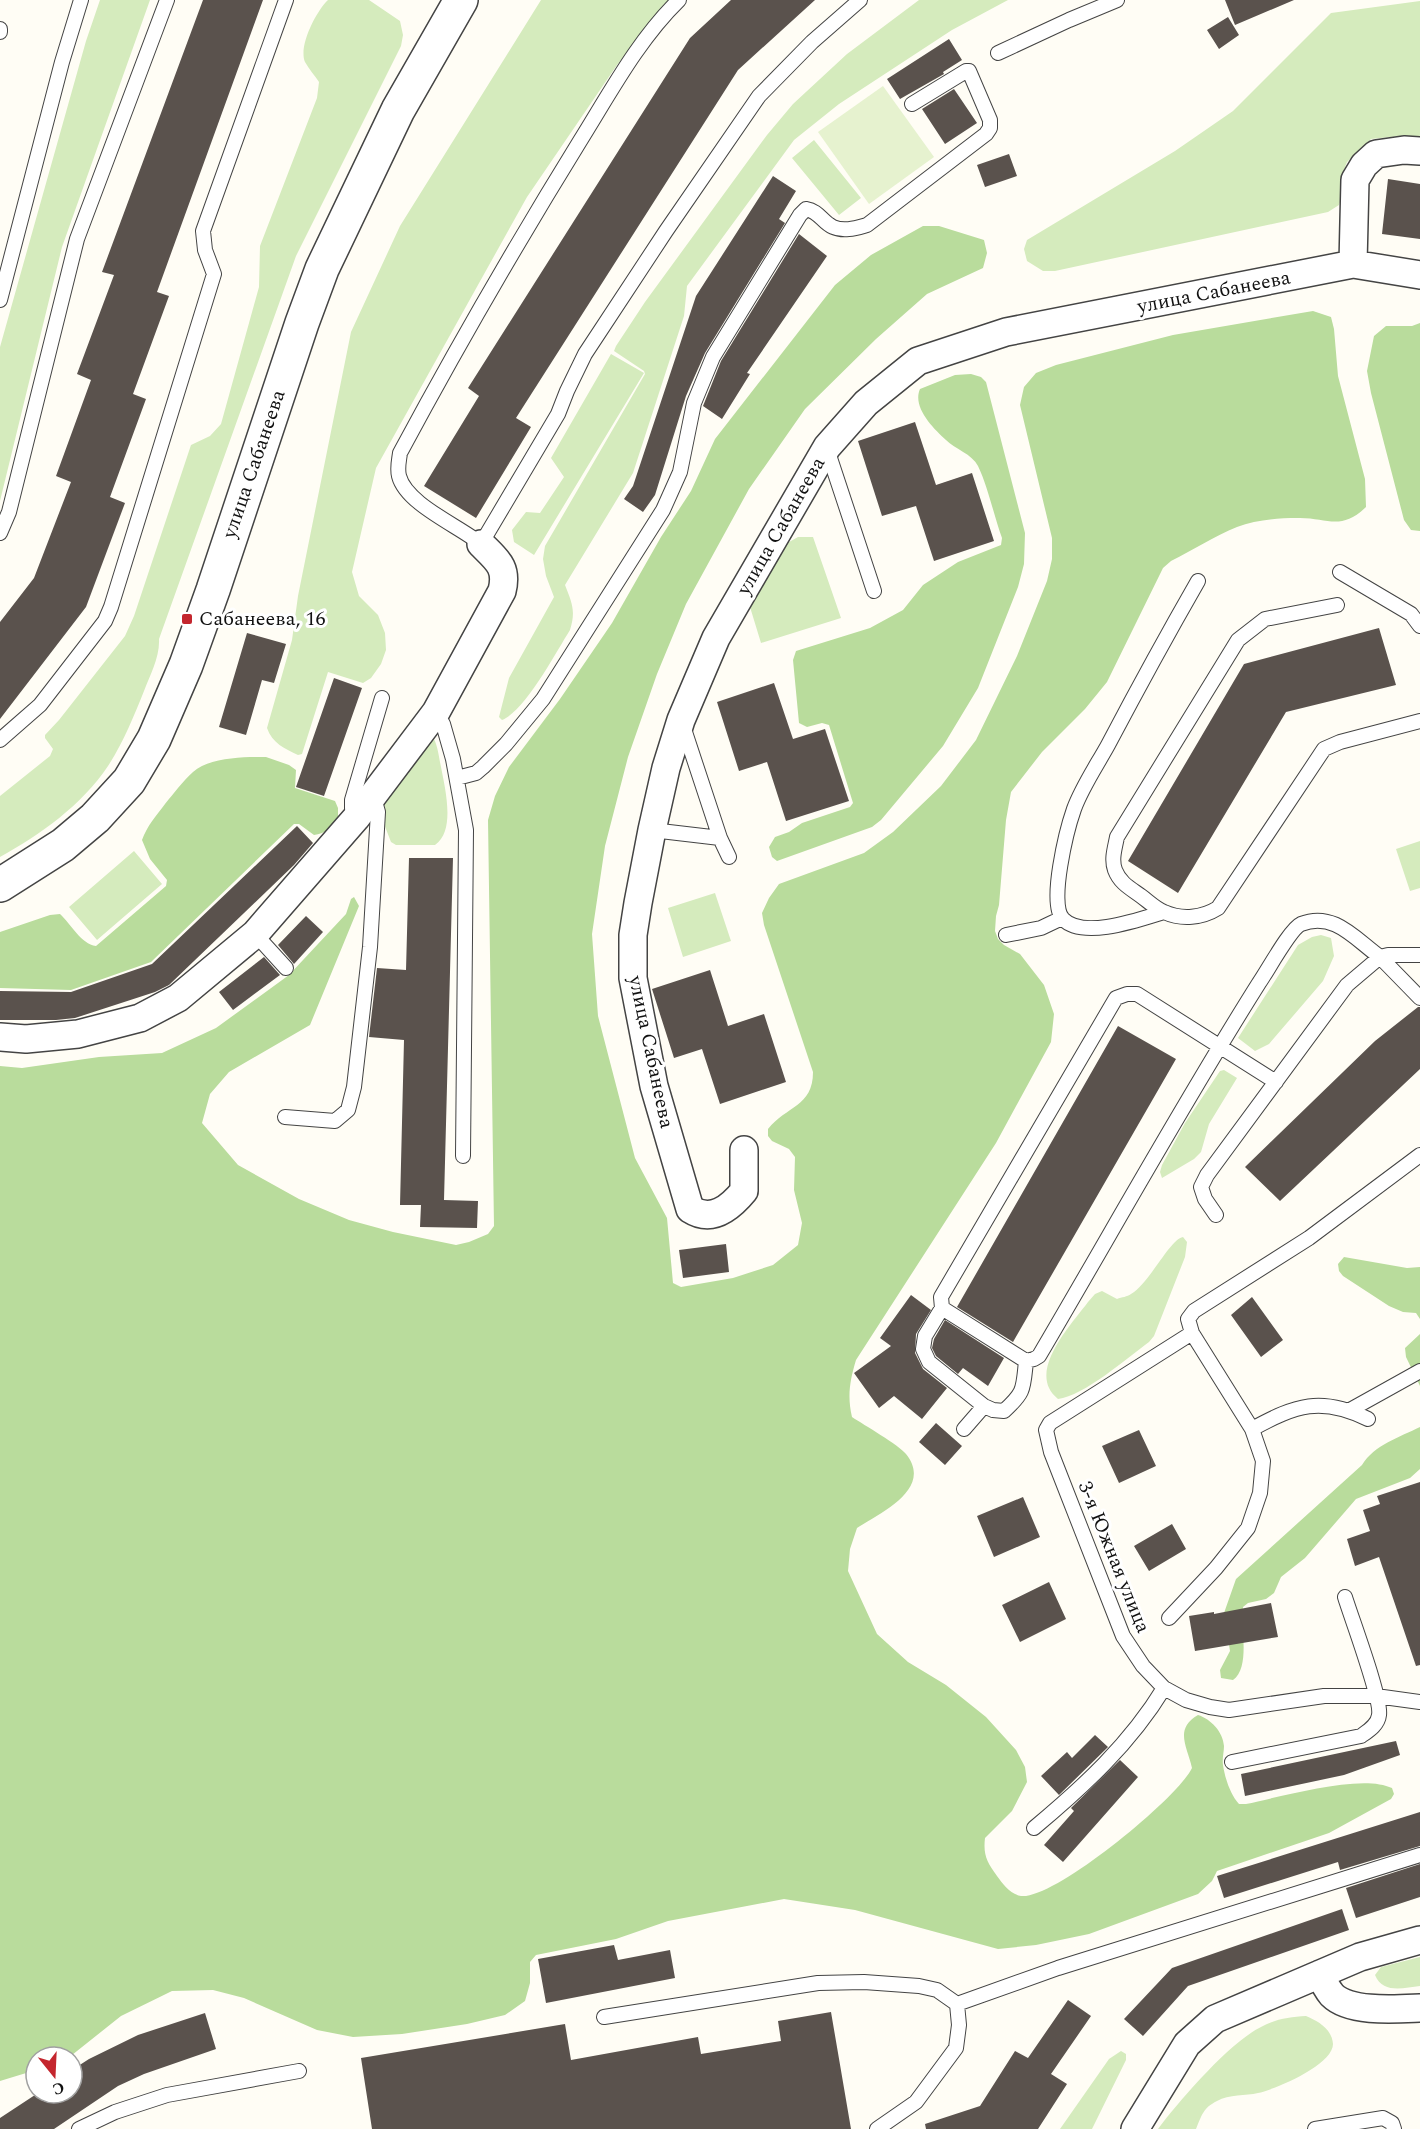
<svg xmlns="http://www.w3.org/2000/svg" width="1420" height="2129" font-family="Spectral,serif">
  <rect width="100%" height="100%" fill="#fffdf5"/>
  <path fill="#d5ebbd" d="M100 0H150L62 247 0 501V347L86 41Z
    M328 0H369L400 21 403 35 401 46 296 256 159 639C160 657 150 675 144 691 134 716 123 743 108 766 82 805 40 835 0 857V796L50 756 53 749 45 738V735L59 720 125 636 134 616 191 445 210 436 221 424 259 287 260 246 317 98 319 82C315 76 309 69 305 62 298 46 317 10 328 0Z
    M541 0H669L617 65 527 197 376 468 352 572 359 596 378 615 385 633 386 650 381 664 371 678 363 683 328 672 302 754 298 755C285 749 272 743 267 728L292 640 298 596 351 332 400 226Z
    M919 0H1008L952 30 839 104 794 140 687 286 684 316 633 473 565 585C572 603 576 611 570 630 556 652 526 710 502 720L499 717 509 678 554 597 546 576 543 559 545 546 645 374 644 371 614 351 616 346 645 302 767 135 793 104 847 54Z
    M1420 1V138L1400 136 1371 139 1347 162 1342 175V196L1339 205 1328 212 1055 271H1043L1027 261 1024 249 1027 240 1175 151 1233 111 1331 13Z
    M814 140 861 198 839 215 792 158Z
    M611 354 644 373 534 555 514 542 512 530 526 512 540 513 564 477 551 458Z
    M798 537H813L841 618 761 643 750 607 782 546Z
    M434 739C438 747 439 758 441 767 445 788 456 831 435 845H396L391 842 384 824V800L428 741Z
    M1420 841V888L1410 891 1396 849Z
    M134 851 162 884 97 940 69 907Z
    M715 893 731 941 683 957 668 908Z
    M1321 935 1331 938 1334 956 1323 981 1269 1044 1255 1051 1238 1038 1298 945 1312 937Z
    M1224 1070 1237 1078 1209 1124 1201 1152 1194 1159 1162 1178 1160 1172 1162 1165 1185 1123 1220 1071Z
    M1183 1237 1187 1242 1185 1257 1154 1336 1149 1342C1127 1358 1084 1396 1058 1399 1025 1373 1071 1325 1088 1302L1095 1294 1102 1291 1117 1299C1122 1297 1127 1297 1131 1294 1149 1284 1170 1239 1183 1237Z
    M1420 1957V1986C1403 1988 1383 1994 1375 1975L1381 1967Z
    M1306 2016C1318 2021 1332 2029 1333 2044 1333 2065 1276 2089 1258 2093 1246 2096 1229 2094 1217 2101 1203 2108 1202 2115 1196 2129H1158C1179 2101 1230 2042 1261 2027 1275 2019 1290 2017 1306 2016Z
    M1121 2051 1126 2054V2060L1092 2129H1060L1109 2059Z"/>
  <path fill="#b9dc9c" d="M923 226H939L984 240 987 253 983 268 927 294 876 339 805 409 749 489 686 604 657 674 628 757 605 846 592 934 598 1016 635 1158 667 1218 673 1283 681 1287 733 1278 773 1265 798 1245 802 1223 794 1190 795 1157 789 1149 772 1141 768 1136V1129C786 1106 813 1107 813 1072L764 925 762 913 769 898 779 884 864 853 893 832 941 786 976 740 1017 656 1047 581 1052 559V538L1020 405 1024 387 1036 373 1056 365 1173 335 1313 311 1331 317 1334 329 1338 376 1365 479 1366 507C1340 532 1327 517 1297 518 1277 518 1255 520 1237 527 1215 536 1193 550 1171 561L1163 568 1107 682 1085 709 1042 752 1011 792 1006 820 999 905 996 916 995 931 998 939 1004 945 1020 954 1044 985 1054 1014 1051 1042 996 1143 856 1360C850 1380 847 1396 852 1417 864 1425 899 1445 906 1454 934 1489 880 1513 857 1528L850 1549 848 1571 877 1634 908 1662 946 1685 986 1717 1016 1750 1025 1767 1027 1782 1012 1811 985 1838C983 1855 987 1862 997 1876 1003 1884 1010 1894 1021 1896 1054 1900 1178 1798 1192 1768 1187 1746 1174 1729 1198 1715 1211 1719 1223 1732 1224 1746 1224 1752 1222 1759 1223 1765 1225 1778 1230 1794 1239 1804H1246C1281 1797 1361 1773 1392 1788L1394 1794 1391 1799 1329 1833 1217 1871 1212 1881 1198 1894 1089 1934 1036 1945 998 1949 855 1910 784 1899 668 1921 616 1939 536 1955 530 1962V1983L525 2001 505 2015 467 2024 402 2034 353 2037 317 2030 244 1998 213 1990 172 1991 121 2016 72 2055 67 2057H36V2070L0 2081V1066L22 1068 99 1057 162 1053 216 1028 289 975 346 914 351 899 354 897 359 906 310 1025 229 1072 210 1094 202 1123 238 1165 299 1199 349 1220 393 1232 456 1245 469 1242 488 1234 494 1226 488 820 495 796 509 767 560 699 612 623 661 537 691 491 715 439 835 285 871 255Z
    M1420 323V531L1411 530 1404 520 1371 393 1367 371 1374 336 1386 326H1412Z
    M971 374 981 377 986 382 1025 533 1024 564 1018 587 978 688 943 746 881 820 872 827 777 861 772 857 769 847 775 837 789 832 802 823 850 807 853 803 829 725 822 723 807 727 799 723 793 660 796 651 870 628 903 610 923 585 958 562 1001 545 1002 538C994 516 988 487 978 466 972 454 955 449 946 440 933 428 912 407 920 389L955 375Z
    M266 757 289 765 296 770 295 788 335 801 338 808V820C331 827 325 834 314 835L299 824H294L151 962 71 990 0 988V932L50 915 60 914C71 924 81 944 96 946L166 886 167 880 150 859 142 840C147 826 156 816 165 804 174 793 183 781 193 772 210 757 245 757 266 757Z
    M1344 1257 1407 1268 1420 1267V1319L1416 1313 1403 1312 1389 1306 1343 1276 1339 1271 1338 1264Z
    M1420 1334V1386L1406 1357 1405 1348Z
    M1420 1427V1469L1410 1478 1356 1499 1305 1558 1281 1577 1274 1593 1266 1599 1248 1603 1243 1607C1240 1627 1251 1667 1233 1680L1221 1678 1220 1670 1230 1651 1224 1613 1236 1579 1362 1465C1374 1445 1400 1437 1420 1427Z"/>
  <path fill="#e6f2cf" d="M883 86 934 157 869 204 818 132Z"/>
  <path fill="#5a524d" d="M203 0H263L157 292 169 296 133 394 146 399 110 497 125 503 86 607 0 719V622L34 578 71 482 56 476 91 380 77 374 114 275 102 272Z
    M731 0H815L738 70 516 418 531 427 476 518 424 486 479 396 468 388 690 38Z
    M1225 0H1294L1235 25Z
    M1228 17 1239 35 1219 49 1207 30Z
    M949 39 962 60 943 72 944 74 900 99 887 79Z
    M954 89 977 123 945 144 922 109Z
    M1009 154 1017 176 985 187 977 165Z
    M773 176 796 191 779 219 785 223 705 353 686 396 655 495 643 512 624 499 633 486 696 296Z
    M1388 179 1420 184V239L1382 234Z
    M799 234 827 256 747 373 750 374 722 419 703 406 721 361Z
    M915 422 936 485 972 473 994 541 934 561 916 506 882 516 858 441Z
    M1379 628 1396 685 1286 712 1178 893 1128 861 1244 664Z
    M247 633 286 644 274 683 262 680 246 735 219 727Z
    M334 678 362 688 324 796 296 787Z
    M774 683 793 739 825 729 849 801 786 821 767 762 739 771 717 702Z
    M297 826 313 843 294 865 169 985 155 992 75 1018 56 1020H0V991L71 992 152 964Z
    M409 858H453L444 1200 478 1201 477 1228 420 1227 421 1205H400L404 1040 369 1037 377 968 406 970Z
    M306 916 323 932 294 964 278 945Z
    M264 957 280 975 233 1010 219 992Z
    M710 970 728 1026 764 1014 786 1082 720 1104 702 1049 674 1058 652 989Z
    M1418 1007H1420V1069L1280 1201 1245 1167 1375 1041Z
    M1118 1026 1176 1059 1013 1342 957 1307Z
    M726 1244 729 1272 683 1278 679 1250Z
    M911 1295 931 1310 916 1334 915 1353 923 1369 947 1388 922 1419 894 1396 879 1408 854 1373 891 1346 880 1338Z
    M1252 1297 1283 1340 1261 1357 1231 1315Z
    M945 1320 1004 1358 988 1386 963 1368 958 1374 936 1356 932 1348 934 1339Z
    M936 1423 962 1446 945 1465 919 1442Z
    M1139 1430 1156 1466 1119 1483 1102 1446Z
    M1420 1482V1665L1416 1666 1379 1557 1355 1566 1347 1539 1370 1531 1363 1510 1380 1504 1377 1496Z
    M1023 1497 1040 1537 994 1557 977 1516Z
    M1172 1524 1186 1549 1149 1571 1134 1546Z
    M1049 1582 1066 1619 1020 1642 1002 1605Z
    M1271 1603 1278 1637 1195 1651 1189 1616 1214 1612V1614Z
    M1095 1735 1108 1747 1059 1795 1041 1776 1067 1752 1072 1758Z
    M1396 1741 1400 1755 1344 1775 1245 1796 1241 1774Z
    M1120 1760 1138 1777 1063 1862 1044 1845 1074 1811 1071 1808Z
    M1420 1812V1846L1340 1870 1338 1862 1224 1898 1217 1876Z
    M1420 1864V1897L1356 1918 1346 1888Z
    M1342 1909 1349 1930 1188 1986 1143 2036 1124 2019 1172 1968Z
    M614 1945 618 1960 670 1950 675 1978 546 2003 538 1959Z
    M1068 2000 1091 2016 1051 2074 1067 2084 1038 2129H926L925 2124 980 2106 1015 2051 1028 2058Z
    M831 2012 851 2129H372L361 2058 565 2024 571 2060 698 2037 701 2054 781 2041 778 2021Z
    M205 2013 216 2049 144 2074 118 2086 54 2129H0V2118L38 2093H72V2070L89 2059 138 2035Z"/>
  <g fill="none" stroke-linecap="round" stroke-linejoin="round">
    <g stroke="#444" stroke-width="16">
      <path id="service" d="M679 0C638 40 610 93 580 141 517 243 457 347 400 453 399 461 397 468 399 476 406 504 459 526 481 544L558 414 567 391 585 354 666 231 759 96 812 42 860 0
        M0 29V32
        M998 53 1069 20 1117 0
        M0 300 62 62 81 0
        M827 449 874 591
        M0 533 9 512 77 239 167 0
        M1340 572 1411 614 1420 626
        M1337 605 1265 619 1238 640 1117 837C1115 848 1111 859 1115 870 1120 883 1130 888 1141 896 1148 901 1156 909 1164 912 1182 920 1202 918 1218 908L1324 749 1340 742 1420 721
        M436 712 443 724 453 759 466 830 463 1156
        M683 726 720 838 729 857
        M0 740 40 705 105 621 111 607 214 274 205 250 203 231 286 0
        M457 778 476 773 483 767 506 744 543 699 663 510 680 472 694 403 713 357 800 215 806 209C819 211 822 222 833 227 844 232 856 228 867 225L986 134 990 128V120L969 71H966L912 104
        M355 816 352 808V800L382 698
        M652 830 720 838
        M1164 912C1141 919 1083 940 1063 919 1048 904 1067 829 1074 809 1082 787 1097 765 1108 745 1137 690 1167 635 1198 581
        M255 934 286 968
        M1006 935 1041 928 1062 918
        M1420 955H1388L1380 957 1420 998
        M285 1117 335 1121 348 1110 354 1087 370 947 378 812 376 805 369 799
        M1420 1155 1309 1238 1194 1311 1188 1319 1192 1333 1050 1423 1046 1430 1051 1452 1123 1636 1143 1666 1164 1688 1186 1700 1210 1707 1229 1710 1324 1696H1376L1420 1702
        M942 1308 1026 1361 1034 1359 1039 1356C1112 1232 1182 1105 1259 983 1267 972 1290 929 1301 924 1334 911 1355 939 1380 957L1347 985 1207 1175 1201 1187 1205 1199 1216 1215
        M984 1406 929 1362 923 1349 925 1336 942 1308 941 1297 1116 998 1127 994H1137L1276 1082
        M1350 1410 1420 1371
        M964 1429 984 1406 993 1410 1004 1411C1025 1392 1023 1389 1026 1361
        M1252 1429C1296 1405 1321 1396 1368 1419
        M1169 1618 1216 1568 1248 1528 1260 1493 1263 1461 1252 1429 1192 1333
        M1232 1762 1361 1736C1368 1731 1378 1725 1379 1715 1382 1699 1351 1617 1345 1597
        M1034 1828C1083 1787 1130 1744 1164 1688
        M604 2017 818 1983 864 1982 919 1986 937 1990 957 2004
        M79 2129 115 2112 167 2095 299 2071
        M877 2129 916 2102 956 2048 959 2025 957 2004 1058 1968 1420 1855
        M1315 2129 1383 2118 1392 2123 1394 2129"/>
    </g>
    <g stroke="#444" stroke-width="30">
      <path id="minor" d="M1353 264 1420 275
        M0 1037 26 1039 78 1034 140 1018 178 998 255 934 356 818 436 712 502 591C508 567 497 560 481 544
        M744 1150V1191C730 1208 712 1223 690 1209L654 1086 633 978V935L638 903 652 830 666 768 681 720 716 638 827 447 866 403 918 361 1006 332 1353 264 1355 180 1364 165 1376 154 1404 150 1420 151
        M1320 1974C1323 1981 1327 1989 1332 1995 1350 2013 1397 2009 1420 2008
        M1135 2129 1187 2044 1215 2019 1360 1957 1420 1940"/>
    </g>
    <g stroke="#444" stroke-width="36">
      <path id="tertiary" d="M0 885 63 845 95 818 129 781 154 739 186 665 213 590 302 323 322 269 398 110 461 0"/>
    </g>
    <use href="#service" stroke="#fff" stroke-width="14"/>
    <use href="#minor" stroke="#fff" stroke-width="27"/>
    <use href="#tertiary" stroke="#fff" stroke-width="33"/>
  </g>
  <rect fill="#c4262e" stroke="#fff" stroke-width="2" x="181" y="613" width="12" height="12" rx="3"/>
  <g text-anchor="middle" dominant-baseline="central" stroke-width="6" stroke-linejoin="round" paint-order="stroke">
    <g font-size="20" fill="#111" stroke="#fff">
      <text transform="translate(1214 292) rotate(-11)">улица Сабанеева</text>
      <text transform="translate(254 464) rotate(-71)">улица Сабанеева</text>
      <text transform="translate(781 526) rotate(-60)">улица Сабанеева</text>
      <text transform="translate(651 1052) rotate(78)">улица Сабанеева</text>
      <text transform="translate(1114 1557) rotate(68)">3-я Южная улица</text>
    </g>
    <g font-size="20" fill="#111" stroke="#fff" text-anchor="start">
      <text x="199" y="619">Сабанеева, 16</text>
    </g>
  </g>
  <g transform="translate(54 2075) rotate(162)"><circle r="28" fill="#ffffff" stroke="#a0a0a0" stroke-width="1.5"/>
  <path d="M0-4.5L10 22L0 15L-10 22Z" fill="#c4262e"/>
  <text y="-9" font-size="16" font-weight="bold" text-anchor="middle" fill="#111111">С</text>
  </g>
</svg>
